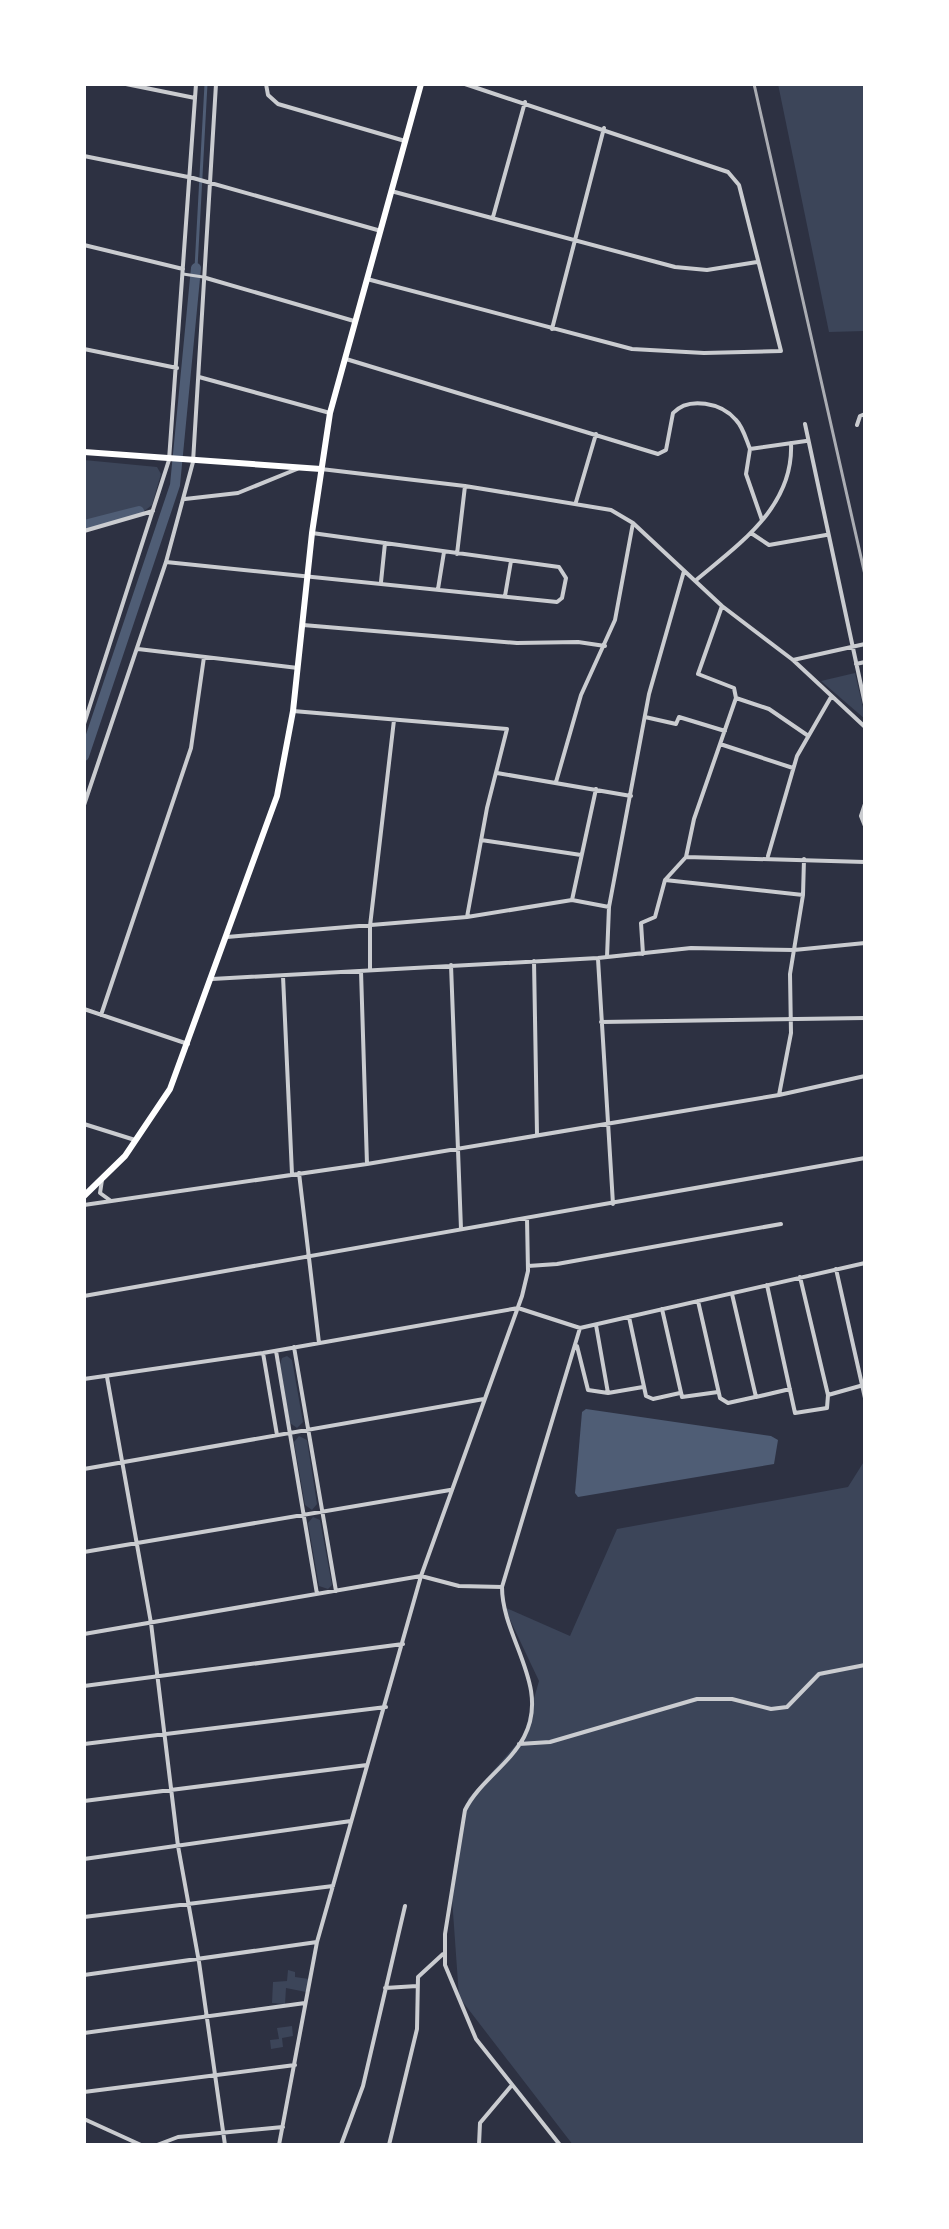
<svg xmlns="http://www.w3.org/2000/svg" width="949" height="2229" font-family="'Titillium Web',sans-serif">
  <rect width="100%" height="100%" fill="#2d3142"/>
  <path fill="#3c4559" d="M778 84H865V331L829 332Z
    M84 460 157 467 161 474 152 505 143 512 84 530Z
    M855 673 865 716V719L821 681Z
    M287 1356 292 1360 303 1422 297 1428 290 1423 280 1364 282 1358Z
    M299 1436 307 1440 317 1504 312 1510 305 1505 294 1442Z
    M865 1460V2145H573L459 1997 452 1898 468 1799 523 1737 539 1681 504 1607 570 1636 617 1529 848 1487Z
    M313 1517 320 1520 332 1585 328 1589 319 1586 308 1523Z
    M288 1970 295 1972V1977L309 1979 306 1992 286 1988 285 2004 272 2003 273 1982 287 1981Z
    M292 2026 293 2036 282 2038 283 2047 271 2049 270 2040 279 2039 277 2028Z"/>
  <path fill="#4f5d75" d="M586 1409 771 1436 778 1440 774 1464 578 1497 575 1493 582 1412Z"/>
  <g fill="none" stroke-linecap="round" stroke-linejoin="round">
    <path stroke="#4f5d75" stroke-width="3" d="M196 268 206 84"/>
    <path stroke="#4f5d75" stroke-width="10" d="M84 525 139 511
      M84 756 175 485 196 268"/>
    <path stroke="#caccd0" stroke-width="3" d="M183 274 203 277"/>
    <path stroke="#caccd0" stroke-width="4" d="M126 84 195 98
      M266 84 268 95 278 104 405 141
      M84 156 193 178 381 231
      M391 191 675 267 707 270 757 262
      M493 217 525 102
      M84 245 183 269
      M206 278 354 321
      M367 279 632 349 704 353 781 351 739 185 728 172 465 84
      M552 329 604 128
      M84 349 177 368
      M346 359 658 454 666 450 673 413C689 396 722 403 736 420 743 427 746 439 750 449L806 441
      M199 377 330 413
      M805 424 865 704
      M857 425 860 416 865 414
      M750 449 746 474 762 520
      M321 469 465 486 611 510 633 523 722 606 793 660 865 727
      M185 499 238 493 297 469
      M576 502 596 434
      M84 531 153 511
      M751 533 769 545 826 535
      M457 554 465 486
      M166 562 557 602 562 598 566 578 559 567 312 533
      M695 581C739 544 794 507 791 443
      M381 582 385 543
      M438 589 444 552
      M505 596 511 561
      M303 625 517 643 578 642 605 646
      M138 649 298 668
      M793 660 865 644
      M856 664 865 662
      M736 698 769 709 807 735
      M293 711 507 729 487 808 467 917
      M645 717 676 724 679 717 725 731
      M84 724 169 460 196 84
      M720 744 793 768
      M497 773 631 796
      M556 782 581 695 615 620 633 523
      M865 804 861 816 865 826
      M84 805 166 562 193 462 216 84
      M481 840 581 855
      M768 856 797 756 831 697
      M686 857 865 862
      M665 880 803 895
      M572 900 596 789
      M227 937 467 917 572 900 609 907
      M643 954 641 923 655 917 665 880 686 857 694 819 736 698 734 688 698 674 722 606
      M607 957 609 907 649 694 684 571
      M598 959 613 1204
      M534 961 537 1134
      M451 965 461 1229
      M370 970V926L394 720
      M361 971 367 1164
      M283 976 292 1174
      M212 979 598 958 691 948 794 950 865 943
      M84 1009 188 1044
      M101 1015 191 748 204 657
      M601 1022 865 1018
      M779 1095 791 1033 790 974 803 895 804 859
      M84 1124 135 1140
      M299 1173 319 1343
      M102 1180 100 1193 111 1201
      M84 1205 367 1164 779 1095 865 1076
      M528 1266 557 1264 781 1224
      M836 1269 865 1398
      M800 1277 828 1395 860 1386
      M767 1285 795 1413 827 1408 828 1395
      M732 1294 756 1397 790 1389
      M84 1296 865 1158
      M698 1301 720 1398 728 1403 755 1397
      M662 1309 682 1397 718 1392
      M629 1317 646 1396 653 1399 680 1393
      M596 1325 608 1393
      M577 1346 588 1390 608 1393 643 1387
      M294 1347 336 1591
      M276 1351 317 1594
      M263 1353 277 1435
      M107 1377 151 1623 178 1846 199 1962 225 2145
      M84 1379 263 1353 518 1308 580 1328 865 1263
      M84 1469 484 1399
      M84 1552 450 1490
      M84 1634 421 1576 459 1586 502 1587
      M84 1686 403 1644
      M84 1744 386 1707
      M519 1744 550 1742 697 1699H732L771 1709 787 1707 819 1674 865 1665
      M84 1801 367 1765
      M84 1859 351 1821
      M84 1917 333 1886
      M84 1975 317 1942
      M385 1988 417 1986
      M84 2033 305 2003
      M84 2092 295 2065
      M84 2119 141 2145
      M157 2145 178 2137 283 2127
      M279 2145 317 1942 421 1576 522 1296 528 1271 527 1218
      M341 2145 363 2086 405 1906
      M389 2145 417 2029 418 1977 443 1954
      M479 2145 480 2123 512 2085
      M560 2145 476 2039 445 1965V1934L465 1810C479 1782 509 1765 524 1737 551 1686 502 1638 502 1587L580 1328"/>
    <path stroke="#fff" stroke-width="6" d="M84 452 321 469"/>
    <path stroke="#fff" stroke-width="6" d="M84 1196 125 1156 170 1089 277 796 293 711 312 533 330 413 421 84"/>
    <path stroke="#abadb3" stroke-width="3" d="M754 84 865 575"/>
  </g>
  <rect width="949" height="2229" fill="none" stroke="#ffffff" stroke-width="172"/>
</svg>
